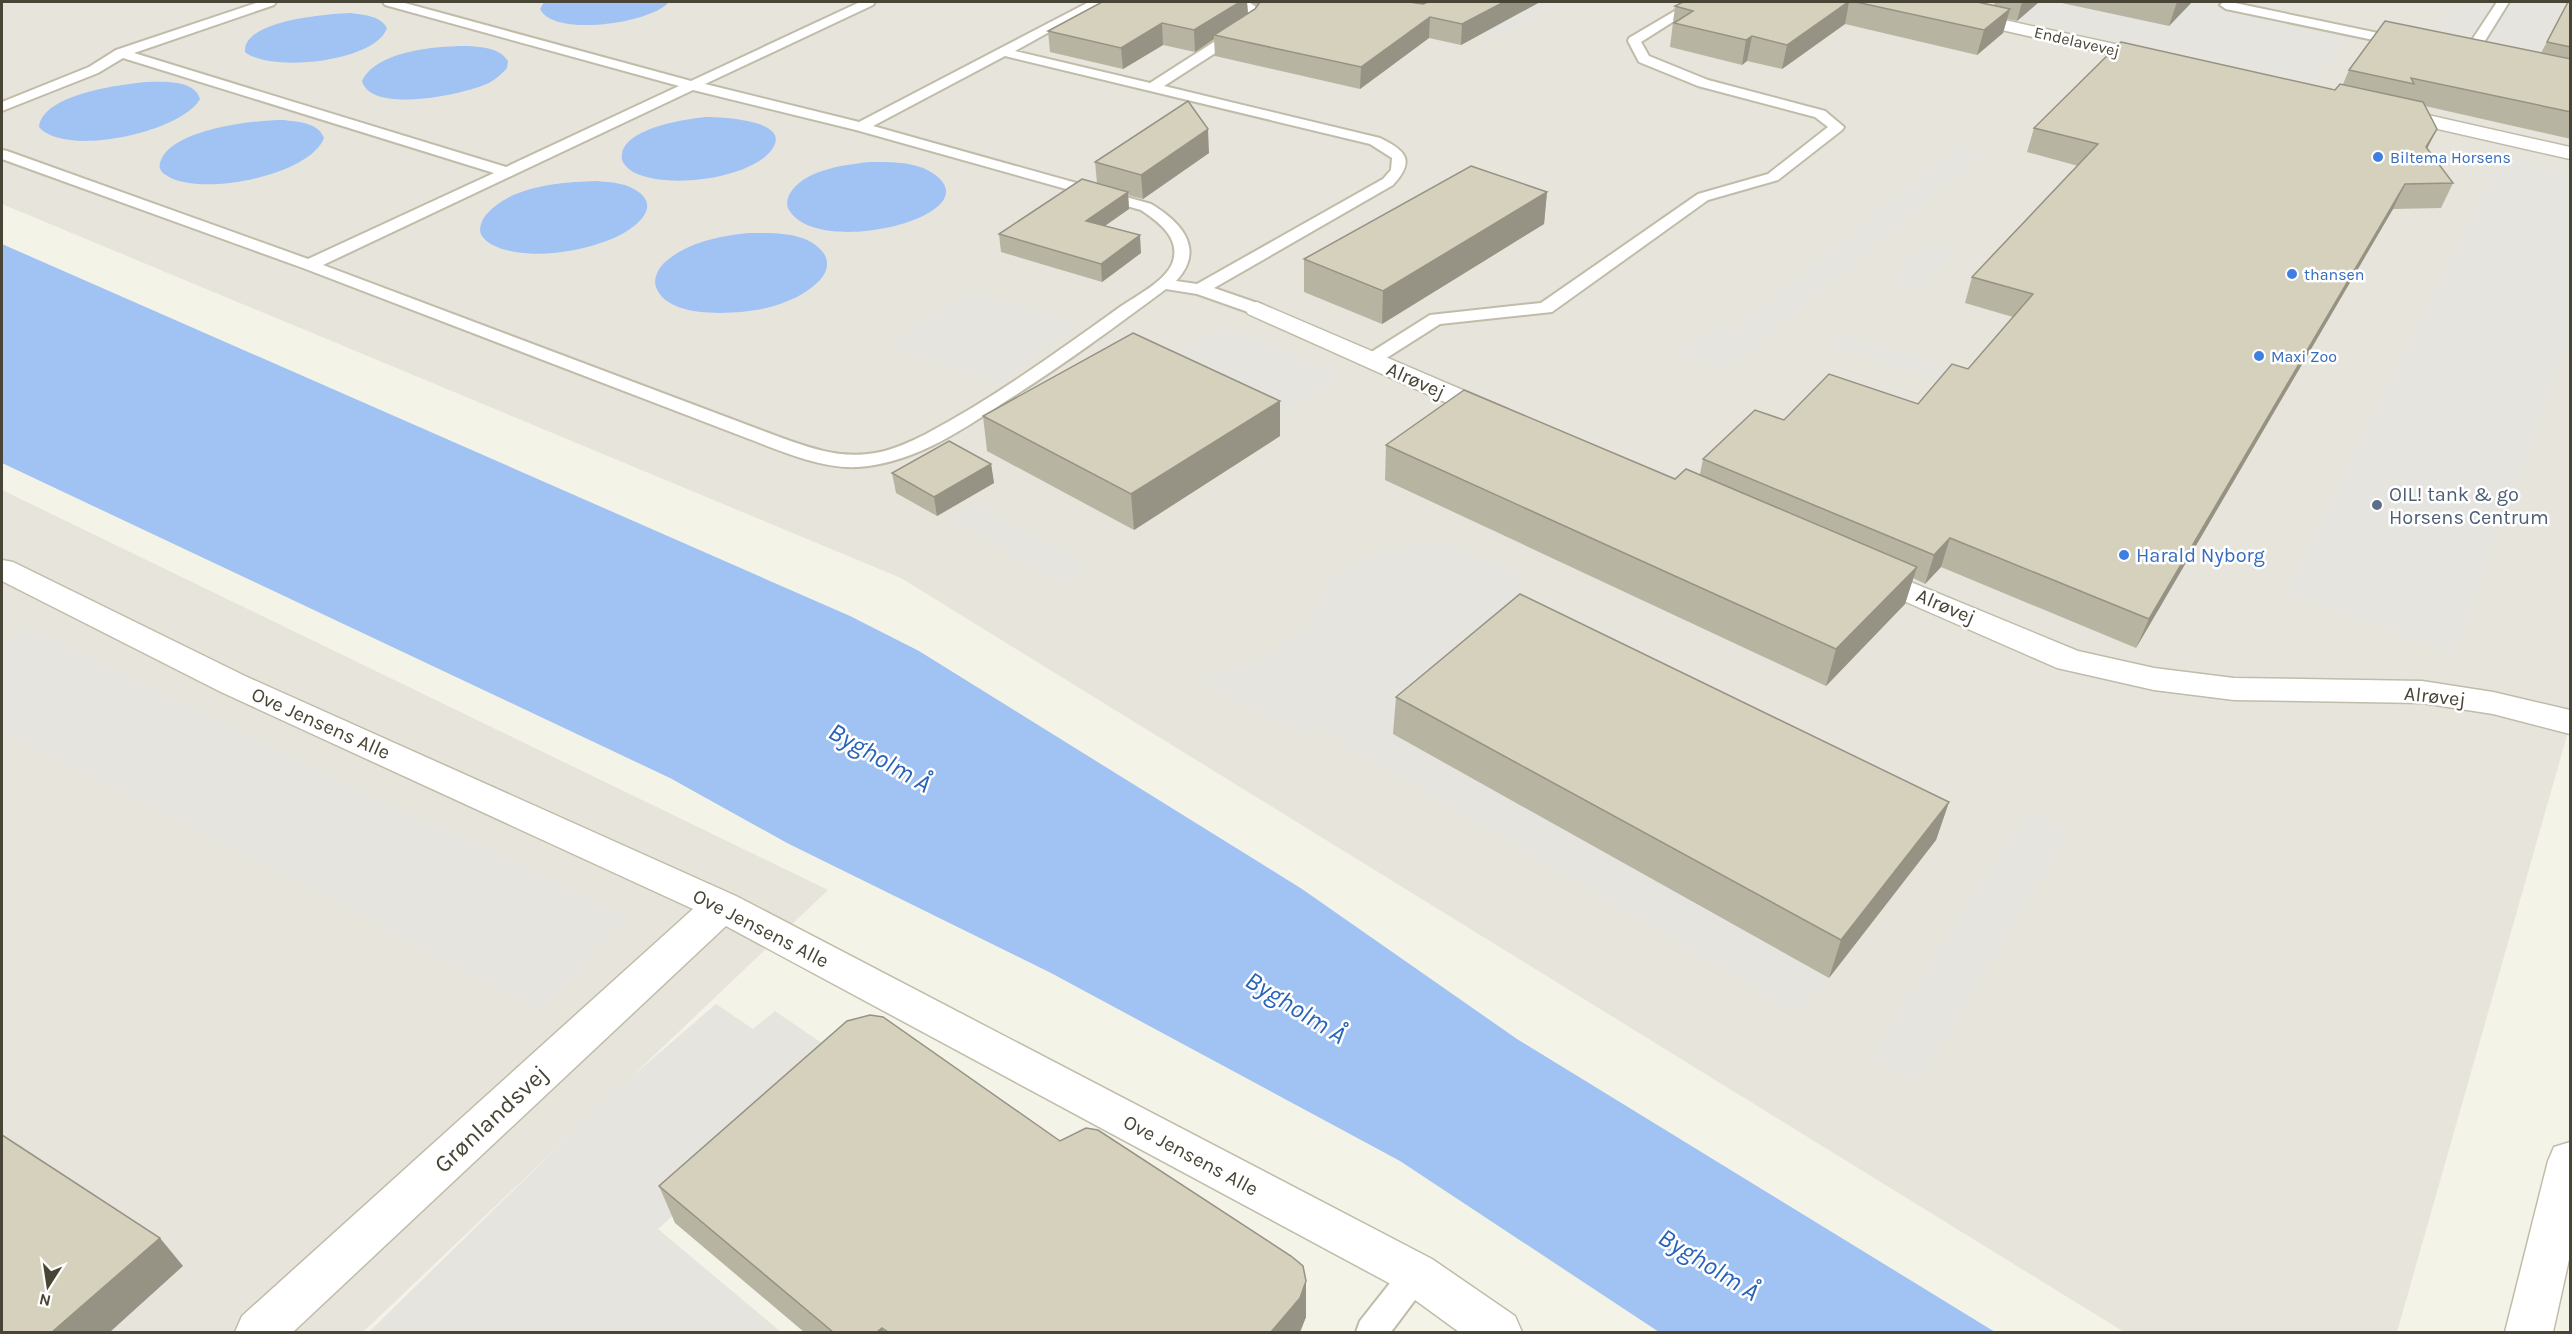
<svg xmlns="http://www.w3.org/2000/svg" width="2572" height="1334" viewBox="0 0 2572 1334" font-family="Karla,sans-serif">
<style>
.industrial{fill:#e7e4dc}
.parking{fill:#e5e4df}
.water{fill:#a1c3f4}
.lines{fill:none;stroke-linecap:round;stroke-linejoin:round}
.service-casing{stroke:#c0bca9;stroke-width:4}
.minor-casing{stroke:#c0bca9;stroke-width:3}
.tertiary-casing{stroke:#c0bca9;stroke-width:3}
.service{fill:#fff;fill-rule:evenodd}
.minor{fill:#fff;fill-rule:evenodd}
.tertiary{fill:#fff;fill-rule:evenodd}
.wall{fill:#b8b4a2}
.shaded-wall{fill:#969284}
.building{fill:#d6d1bc;stroke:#969284;stroke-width:1.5}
.shop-dot{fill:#3f7fe0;stroke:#fff;stroke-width:2}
.service-dot{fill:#5c6f8a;stroke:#fff;stroke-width:2}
.labels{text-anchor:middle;stroke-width:5;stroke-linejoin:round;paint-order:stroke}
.far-street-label{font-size:16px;fill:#484436;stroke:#fff}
.far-shop-label{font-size:16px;fill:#366cbe;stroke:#fff;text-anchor:start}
.street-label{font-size:20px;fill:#484436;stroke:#fff}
.service-label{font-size:20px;fill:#4e5e75;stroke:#fff;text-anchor:start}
.shop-label{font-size:20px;fill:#366cbe;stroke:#fff;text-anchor:start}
.near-street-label{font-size:24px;fill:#484436;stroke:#fff}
.near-water-label{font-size:26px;font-style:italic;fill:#2963b9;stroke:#fff}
</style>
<rect width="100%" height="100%" fill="#f4f3e7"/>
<!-- industrial -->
<path class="industrial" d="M 2,2 L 2570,2 L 2570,725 L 2397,1332 L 2124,1332 L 901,578 L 2,204 Z
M 2,490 L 828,890 L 363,1332 L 2,1332 Z"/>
<!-- parking -->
<path class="parking" d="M 1413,2 L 1534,2 L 1550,5 L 1502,36 L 1481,31 Z
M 1948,2 L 2136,2 L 2183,11 L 2192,2 L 2351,35 L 2312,83 Z
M 2456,2 L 2564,2 L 2531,63 L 2429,42 Z
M 1957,146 L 1983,153 L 1726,371 L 1679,354 L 1715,325 L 1733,331 Z
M 2504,156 L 2570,172 L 2570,335 L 2454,654 L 2286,594 Z
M 1930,241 L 1960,249 L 1922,289 L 1891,279 Z
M 968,290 L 1077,324 L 999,383 L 886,346 Z
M 1228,327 L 1340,376 L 1274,418 L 1160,365 Z
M 1840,332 L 1954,369 L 1943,381 L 1828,343 Z
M 975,502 L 1090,566 L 1063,583 L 948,518 Z
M 1446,544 L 1520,573 L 1516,630 L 1829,978 L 1797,1013 L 1313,725 L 1303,735 L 1195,679 L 1254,663 L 1307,629 L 1332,577 L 1378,550 Z
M 27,627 L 626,918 L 541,1009 L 2,729 L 2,642 Z
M 2028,811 L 2070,830 L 1917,1083 L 1870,1057 Z
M 716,1004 L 753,1029 L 775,1011 L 845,1059 L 658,1229 L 781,1332 L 369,1332 L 615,1091 Z"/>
<!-- water -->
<path class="water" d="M 544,2 L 669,2 C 652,23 554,38 540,9 Z
M 350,13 C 363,15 380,15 387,28 C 376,62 270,73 245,52 C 242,20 328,14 350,13 Z
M 468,46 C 482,47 500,48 508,61 L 507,68 C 502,74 496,79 489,83 C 466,94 371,115 362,81 C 377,50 438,46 468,46 Z
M 145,82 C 162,82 194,79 200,99 C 182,132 65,158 39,127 C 43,94 119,85 145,82 Z
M 706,117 C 721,117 799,120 769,153 C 744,180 665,189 633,172 C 627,168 620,162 622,154 C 626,128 685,119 706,117 Z
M 283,120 C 298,122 318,122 324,138 C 310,176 197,198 166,175 C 160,172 158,166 161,160 C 174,129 254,120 283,120 Z
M 869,162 C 892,162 921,161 939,178 C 982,218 817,258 789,210 C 785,203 788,195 793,189 C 810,169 844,165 869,162 Z
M 596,181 C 611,182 628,183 640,193 C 663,212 625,234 609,240 C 580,251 546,257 515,252 C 504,250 489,246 482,236 C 478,230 481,221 486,215 C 510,186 561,182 596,181 Z
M 749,233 C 772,233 805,231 822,251 C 831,262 827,273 818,282 C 806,294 790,301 774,306 C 747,314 668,322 656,287 C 653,279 658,269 664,263 C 687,242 720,236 749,233 Z
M 2,244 L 850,616 L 919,651 L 1302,889 L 1517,1039 L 1995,1332 L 1659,1332 L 1400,1161 L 1051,973 L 787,843 L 670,778 L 2,463 Z"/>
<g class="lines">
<defs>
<path id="service" d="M 259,2 L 276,2 L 274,5 L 134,53 L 506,167 L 679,86 L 385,5 L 383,2 L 401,2 L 691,81 L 860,2 L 875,2 L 873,5 L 705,84 L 859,122 L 1089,2 L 1103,2 L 1015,51 L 1150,83 L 1245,22 L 1251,14 L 1230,2 L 1249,2 L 1264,13 L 1254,28 L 1164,86 L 1380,138 C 1407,151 1415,161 1393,185 L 1214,288 L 1263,305 L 1266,309 L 1263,313 L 1251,313 L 1197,294 L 1166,289 C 1116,326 1066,363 1014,396 C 966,427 917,463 858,467 C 820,469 779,450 744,437 L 303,268 L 2,159 L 2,150 L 7,151 L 308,259 L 494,173 L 123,58 L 98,73 L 2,111 L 2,102 L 89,67 L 116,50 ZM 1005,56 L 1370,144 L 1392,158 L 1391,170 L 1383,179 L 1197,284 L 1176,281 C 1206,249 1181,222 1151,204 L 873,126 ZM 693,90 L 856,130 L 1141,210 C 1159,222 1182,239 1172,264 C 1164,282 1136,296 1120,307 C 1057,352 994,398 926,434 C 910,442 893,450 875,453 C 842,459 813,449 782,438 L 323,265 Z
M 1690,2 L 1704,2 L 1641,42 L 1649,56 L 1708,80 L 1825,111 L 1844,127 L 1842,130 L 1778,180 L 1708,200 L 1552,312 L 1440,324 L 1377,364 L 1365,364 L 1362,360 L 1365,356 L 1430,315 L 1541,303 L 1698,194 L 1768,174 L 1828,127 L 1815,117 L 1698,86 L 1639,62 L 1628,41 L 1629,38 Z
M 2223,2 L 2236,2 L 2235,3 L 2402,38 L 2408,42 L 2402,46 L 2226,9 L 2220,5 Z
M 2497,2 L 2509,2 L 2478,52 L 2468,52 L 2466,49 Z
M 1416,1259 L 1427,1264 L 1432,1274 L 1427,1284 L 1391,1332 L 1356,1332 L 1360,1321 L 1405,1264 Z"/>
<path id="minor" d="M 1891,2 L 1922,2 L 2156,53 L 2163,55 L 2166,59 L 2163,63 L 2156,65 L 1900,7 L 1894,6 Z
M 2388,106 L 2570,147 L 2570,159 L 2381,116 L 2378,112 L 2381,108 Z
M 1257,302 L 1507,409 L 1511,415 L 1507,421 L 1497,423 L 1487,421 L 1248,314 L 1245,309 L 1248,304 Z
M 2,560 L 13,562 L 245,676 L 736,896 L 1432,1259 L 1515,1316 L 1522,1332 L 1459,1332 L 1400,1289 L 726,926 L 293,1332 L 235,1332 L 242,1316 L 693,909 L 221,692 L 2,581 Z
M 1867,564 L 2078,651 L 2154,668 L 2234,678 L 2422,681 L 2493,692 L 2570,710 L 2570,734 L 2493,714 L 2422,703 L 2234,700 L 2154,690 L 2057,668 L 1856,580 L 1852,573 L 1856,566 Z"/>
<path id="tertiary" d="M 2570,1142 L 2570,1255 L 2553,1332 L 2505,1332 L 2548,1161 L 2554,1147 Z"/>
</defs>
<!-- service casing -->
<use href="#service" class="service-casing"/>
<!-- minor casing -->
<use href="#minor" class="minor-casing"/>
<!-- tertiary casing -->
<use href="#tertiary" class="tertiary-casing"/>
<!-- service -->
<use href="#service" class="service"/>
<!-- minor -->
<use href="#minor" class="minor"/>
<!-- tertiary -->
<use href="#tertiary" class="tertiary"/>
</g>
<!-- wall -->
<path class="wall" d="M 1247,2 L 1248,14 L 1255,9 L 1257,5 L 1252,2 L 1540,2 L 1461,45 L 1429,38 L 1360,89 L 1215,56 L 1214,39 L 1195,52 L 1163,45 L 1123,69 L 1050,52 L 1048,31 Z
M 1683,2 L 1986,2 L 1984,3 L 1994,5 L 1995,2 L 2039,2 L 2017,21 L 2007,19 L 2003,33 L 1977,55 L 1845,24 L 1782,69 L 1747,61 L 1742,65 L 1670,47 L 1675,6 Z
M 2057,2 L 2192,2 L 2169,26 Z
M 2568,2 L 2571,2 L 2571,139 L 2425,106 L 2427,149 L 2453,183 L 2441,208 L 2393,209 L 2136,648 L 1941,567 L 1925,584 L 1913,578 L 1905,604 L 1826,686 L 1385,480 L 1386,445 L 1675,479 L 1700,474 L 1703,459 L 1784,420 L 1918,404 L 1968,369 L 2013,317 L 1965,303 L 1972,277 L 2078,166 L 2027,152 L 2034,128 L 2335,90 L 2343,84 L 2349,70 L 2541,53 Z
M 1209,153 L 1143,199 L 1128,195 L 1129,209 L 1105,226 L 1141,253 L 1102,282 L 1001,252 L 999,234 L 1097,183 L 1095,162 Z
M 1547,192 L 1544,224 L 1382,324 L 1304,292 L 1304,259 Z
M 1280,401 L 1280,436 L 1134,530 L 987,451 L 983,416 Z
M 991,464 L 994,483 L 937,516 L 896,493 L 892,473 Z
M 1396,697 L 1949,802 L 1936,840 L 1829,978 L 1393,734 Z
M 659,1186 L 1306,1317 L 1300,1332 L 804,1332 L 675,1223 Z"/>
<!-- shaded-wall -->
<path class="shaded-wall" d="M 1240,2 L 1247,2 L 1248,15 L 1214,35 L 1214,39 L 1195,52 L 1194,30 Z
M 1504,2 L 1540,2 L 1461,45 L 1462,24 Z
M 1848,2 L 1849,2 L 1845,24 L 1782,69 L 1787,45 Z
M 2022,2 L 2039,2 L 2017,21 Z
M 2177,2 L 2192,2 L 2169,26 Z
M 2010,9 L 2003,33 L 1977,55 L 1984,30 Z
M 1430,17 L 1429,38 L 1360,89 L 1361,67 Z
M 1162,23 L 1163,45 L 1123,69 L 1121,48 Z
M 1752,36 L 1747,61 L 1742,65 L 1746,40 Z
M 1208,129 L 1209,153 L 1143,199 L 1141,175 Z
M 2437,129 L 2425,153 L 2426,147 Z
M 2405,184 L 2393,209 L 2136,648 L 2149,619 Z
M 1128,192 L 1129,209 L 1087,238 L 1086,221 Z
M 1547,192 L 1544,224 L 1382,324 L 1383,291 Z
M 1140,235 L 1141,253 L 1102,282 L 1101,264 Z
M 1280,401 L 1280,436 L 1134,530 L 1131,494 Z
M 991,464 L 994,483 L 937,516 L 934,497 Z
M 1950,538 L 1941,567 L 1925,584 L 1934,555 Z
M 1917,567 L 1905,604 L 1826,686 L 1836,649 Z
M 1949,802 L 1936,840 L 1829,978 L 1841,940 Z
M 160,1238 L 183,1266 L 110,1332 L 52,1332 Z
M 1306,1281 L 1306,1317 L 1300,1332 L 1271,1332 Z
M 882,1328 L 884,1332 L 877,1332 Z"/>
<!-- building -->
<path class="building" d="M 1102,2 L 1240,2 L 1194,30 L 1162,23 L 1121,48 L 1048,31 Z
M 1260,2 L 1409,2 L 1423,4 L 1428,2 L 1504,2 L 1462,24 L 1430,17 L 1361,67 L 1214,35 L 1255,9 Z
M 1683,2 L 1848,2 L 1787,45 L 1752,36 L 1746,40 L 1674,23 L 1693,11 L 1675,6 Z
M 1856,2 L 1977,2 L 2010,9 L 1984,30 Z
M 2568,2 L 2571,2 L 2571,47 L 2547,42 Z
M 2385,21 L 2571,59 L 2571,112 L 2411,78 L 2414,84 L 2349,70 Z
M 2121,42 L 2335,90 L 2340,84 L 2423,102 L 2437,129 L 2426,147 L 2453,183 L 2405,184 L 2149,619 L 1950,538 L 1934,555 L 1703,459 L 1755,410 L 1784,420 L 1829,374 L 1918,404 L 1952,364 L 1968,369 L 2033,294 L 1972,277 L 2098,144 L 2034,128 Z
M 1188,101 L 1208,129 L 1141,175 L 1095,162 Z
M 1471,166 L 1547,192 L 1383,291 L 1304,259 Z
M 1082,179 L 1128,192 L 1086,221 L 1140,235 L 1101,264 L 999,234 Z
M 1133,333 L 1280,401 L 1131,494 L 983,416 Z
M 1464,390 L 1675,479 L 1686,469 L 1917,567 L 1836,649 L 1386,445 Z
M 949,441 L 991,464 L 934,497 L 892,473 Z
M 1520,594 L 1949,802 L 1841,940 L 1396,697 Z
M 870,1015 L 883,1017 L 1060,1141 L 1086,1128 L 1098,1130 L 1291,1256 L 1303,1266 L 1306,1281 L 1300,1298 L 1271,1332 L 888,1332 L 882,1328 L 877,1332 L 833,1332 L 659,1186 L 847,1021 Z
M 2,1135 L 160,1238 L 52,1332 L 2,1332 Z"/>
<!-- markers -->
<g class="shop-dot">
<circle cx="2378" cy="157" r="6"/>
<circle cx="2292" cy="274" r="6"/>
<circle cx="2259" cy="356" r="6"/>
<circle cx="2124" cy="555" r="6"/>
</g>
<circle class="service-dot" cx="2377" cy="505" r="6"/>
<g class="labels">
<!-- far-street labels -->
<g class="far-street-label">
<text transform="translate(2077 41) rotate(13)" y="6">Endelavevej</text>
</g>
<!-- far-shop labels -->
<g class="far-shop-label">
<text x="2390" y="163">Biltema Horsens</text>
<text x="2304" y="280">thansen</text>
<text x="2271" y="362">Maxi Zoo</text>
</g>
<!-- street labels -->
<g class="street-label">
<text transform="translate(1416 380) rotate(24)" y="7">Alrøvej</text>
<text transform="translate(1946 606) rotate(23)" y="7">Alrøvej</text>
<text transform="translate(2435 696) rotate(6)" y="7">Alrøvej</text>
<text transform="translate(321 723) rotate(24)" y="7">Ove Jensens Alle</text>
<text transform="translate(761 928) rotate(27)" y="7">Ove Jensens Alle</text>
<text transform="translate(1191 1155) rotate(28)" y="7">Ove Jensens Alle</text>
</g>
<!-- service labels -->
<g class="service-label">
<text x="2389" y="501">OIL! tank &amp; go<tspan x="2389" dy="23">Horsens Centrum</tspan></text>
</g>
<!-- shop labels -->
<g class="shop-label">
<text x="2136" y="562">Harald Nyborg</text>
</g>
<!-- near-street labels -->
<g class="near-street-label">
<text transform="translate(491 1119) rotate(-43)" y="8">Grønlandsvej</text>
</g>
<!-- near-water labels -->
<g class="near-water-label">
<text transform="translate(880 757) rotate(30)" y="9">Bygholm Å</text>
<text transform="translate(1296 1007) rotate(32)" y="9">Bygholm Å</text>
<text transform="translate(1709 1264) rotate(32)" y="9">Bygholm Å</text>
</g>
</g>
<!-- border -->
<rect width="2572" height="1334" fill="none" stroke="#484436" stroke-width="6"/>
<!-- north arrow -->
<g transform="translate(48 1286) rotate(192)" stroke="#ffffff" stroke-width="4.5" paint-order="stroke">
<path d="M0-4.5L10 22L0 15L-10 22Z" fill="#484436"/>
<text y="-9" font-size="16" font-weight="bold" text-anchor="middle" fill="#484436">N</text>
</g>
</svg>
